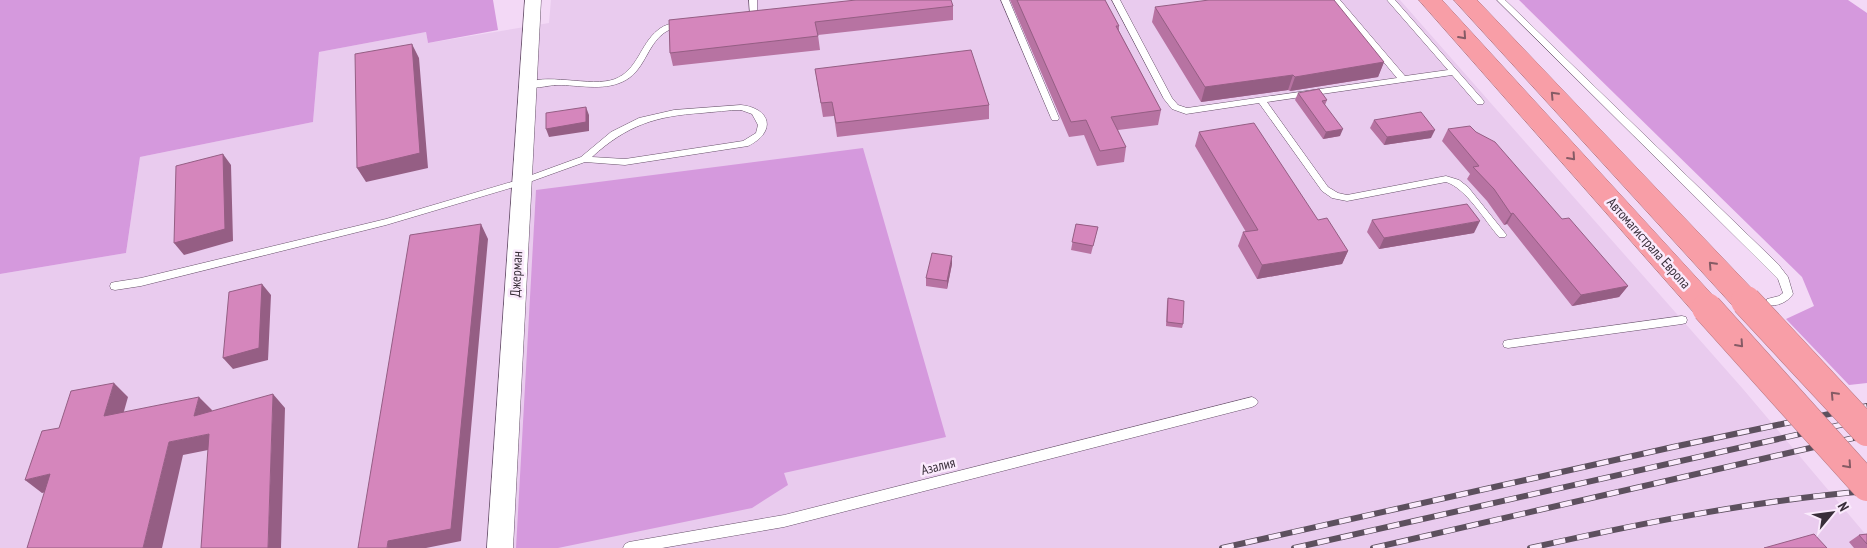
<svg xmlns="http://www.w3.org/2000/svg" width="1867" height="548" viewBox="0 0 1867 548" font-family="'PT Sans Narrow',sans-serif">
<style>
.built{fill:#e9cbee}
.green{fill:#d599dd}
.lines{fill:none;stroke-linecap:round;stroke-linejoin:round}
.service-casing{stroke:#68526b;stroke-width:1}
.minor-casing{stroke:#68526b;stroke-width:1}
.motorway-casing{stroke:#b57780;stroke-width:1}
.service{fill:#fff;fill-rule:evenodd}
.minor{fill:#fff;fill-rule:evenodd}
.motorway{fill:#f89ea7;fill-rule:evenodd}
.rail-casing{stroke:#5d505e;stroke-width:6}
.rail{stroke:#faeafc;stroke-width:4.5;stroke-dasharray:12;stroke-linecap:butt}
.motorway-bridge-casing{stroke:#b57780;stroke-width:31;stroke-linecap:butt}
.motorway-bridge{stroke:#f89ea7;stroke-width:30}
.wall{fill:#b773a2}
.shaded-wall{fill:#955e84}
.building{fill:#d586bc;stroke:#955e84}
.oneway{stroke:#855b65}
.labels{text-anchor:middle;stroke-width:5;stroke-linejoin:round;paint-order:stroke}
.street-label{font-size:14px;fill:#382e39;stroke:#faeafc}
</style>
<rect width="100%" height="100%" fill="#f3d9f6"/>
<!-- built -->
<path class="built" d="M 551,0 L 1400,0 L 1743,389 L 1867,536 L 1867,548 L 0,548 L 0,274 L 126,253 L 140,157 L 313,122 L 319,52 L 426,32 L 428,43 L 549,23 Z"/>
<!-- green -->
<path class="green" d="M 0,0 L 493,0 L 498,30 L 428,43 L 426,32 L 319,52 L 313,122 L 140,157 L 126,253 L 0,274 Z
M 1519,0 L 1848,0 L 1867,13 L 1867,383 L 1849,385 L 1786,319 L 1814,306 L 1802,277 Z
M 863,148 L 946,437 L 784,473 L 788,485 L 752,508 L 558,548 L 516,548 L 536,190 Z"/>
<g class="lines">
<defs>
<path id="service" d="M 749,0 L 757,0 L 757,16 L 754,16 L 750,14 Z
M 1001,0 L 1009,0 L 1059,118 L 1058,120 L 1052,120 L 1051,118 Z
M 1112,0 L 1120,0 L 1172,98 L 1178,105 L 1187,108 L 1397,78 L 1332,0 L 1340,0 L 1405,76 L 1448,70 L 1387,0 L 1395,0 L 1483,100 L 1484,102 L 1483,104 L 1477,104 L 1452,75 L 1267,102 L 1328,187 L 1338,193 L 1347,195 L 1446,176 L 1459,180 L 1468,187 L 1505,233 L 1507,235 L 1505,237 L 1499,237 C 1485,221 1466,188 1446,182 L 1347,201 L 1332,198 L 1322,191 L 1259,103 L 1186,114 L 1172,109 L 1164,99 Z
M 1497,0 L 1505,0 L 1778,264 L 1788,277 L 1793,294 C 1788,302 1777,307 1767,305 L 1766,302 L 1767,299 L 1779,296 L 1783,293 L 1778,279 Z
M 683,21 L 686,21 L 686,25 C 678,27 671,28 664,33 C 646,46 645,72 622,82 C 602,91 579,85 557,85 C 548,85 531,91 524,85 C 541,71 592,88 615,79 C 638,70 640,44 658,30 C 665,24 674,23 683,21 Z
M 741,105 C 771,108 777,132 748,146 L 625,165 L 585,162 L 524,184 L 386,225 L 141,286 L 115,290 L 111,289 L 110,286 L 111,283 L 115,282 L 141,278 L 386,219 L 518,180 L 581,157 L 611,132 L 639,118 L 674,110 ZM 741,110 L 752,114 L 758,125 L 756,133 L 743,141 L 625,159 L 592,157 C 627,125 656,116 702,113 C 715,112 728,110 741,110 Z
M 1682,316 L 1686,317 L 1687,320 L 1686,323 L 1682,324 L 1508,348 L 1504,347 L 1503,344 L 1504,341 L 1508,340 Z
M 1252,397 L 1256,399 L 1258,402 L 1256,405 L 1252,407 L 784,527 L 662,548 L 623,548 L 625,544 L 629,542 L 784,515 Z"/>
<path id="minor" d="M 525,0 L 541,0 L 513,548 L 487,548 Z"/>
<path id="motorway" d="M 1419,0 L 1442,0 L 1717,300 L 1721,308 L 1717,316 L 1707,319 L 1697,316 Z
M 1454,0 L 1477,0 L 1756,293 L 1760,301 L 1756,309 L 1746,312 L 1736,309 Z"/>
</defs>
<!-- service casing -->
<use href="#service" class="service-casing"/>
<!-- minor casing -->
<use href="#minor" class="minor-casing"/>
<!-- motorway casing -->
<use href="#motorway" class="motorway-casing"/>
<!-- service -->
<use href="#service" class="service"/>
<!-- minor -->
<use href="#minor" class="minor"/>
<!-- motorway -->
<use href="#motorway" class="motorway"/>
<defs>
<path id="rail" d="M 1222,548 L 1673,447 L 1867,406
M 1294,548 L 1867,419
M 1373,548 L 1867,435
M 1530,548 C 1642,523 1753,501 1867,491"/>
</defs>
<!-- rail casing -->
<use href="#rail" class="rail-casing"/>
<!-- rail -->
<use href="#rail" class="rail"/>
<defs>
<path id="motorway-bridge" d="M 1746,301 L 1867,431
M 1707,308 L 1867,486"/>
</defs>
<!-- motorway-bridge casing -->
<use href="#motorway-bridge" class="motorway-bridge-casing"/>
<!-- motorway-bridge -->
<use href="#motorway-bridge" class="motorway-bridge"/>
</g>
<!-- wall -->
<path class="wall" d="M 1010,0 L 1105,0 L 1119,26 L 1119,31 L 1161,110 L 1158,125 L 1118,130 L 1126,147 L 1124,162 L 1097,166 L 1084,135 L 1069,137 Z
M 953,6 L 953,20 L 818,35 L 820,50 L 673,66 L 670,53 L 669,20 Z
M 1155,7 L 1384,62 L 1378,77 L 1290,91 L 1288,90 L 1201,102 L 1152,22 Z
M 815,69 L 989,105 L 989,119 L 837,137 L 834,116 L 823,117 Z
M 1298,93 L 1327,100 L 1325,105 L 1340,136 L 1323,139 L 1295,100 Z
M 1374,120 L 1431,138 L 1384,145 L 1370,128 Z
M 1448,129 L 1476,132 L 1628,286 L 1619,297 L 1572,306 L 1507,224 L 1504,225 L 1487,201 L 1467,179 L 1470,174 L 1442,141 Z
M 1199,132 L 1318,220 L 1348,251 L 1342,264 L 1257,279 L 1238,246 L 1243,232 L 1246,232 L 1195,146 Z
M 1372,220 L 1474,233 L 1379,249 L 1367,232 Z
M 1076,224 L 1098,227 L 1091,254 L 1071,250 Z
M 952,264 L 947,289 L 926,286 L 926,278 Z
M 1168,298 L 1183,324 L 1182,328 L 1166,326 L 1167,302 Z
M 1867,534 L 1867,548 L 1854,548 L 1849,542 L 1859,535 Z"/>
<!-- shaded-wall -->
<path class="shaded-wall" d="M 412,44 L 419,58 L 428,168 L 366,182 L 357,168 Z
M 1384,62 L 1378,77 L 1290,91 L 1295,77 Z
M 1293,75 L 1288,90 L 1201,102 L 1205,87 Z
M 586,107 L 589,115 L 589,131 L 549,137 L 546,129 Z
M 1343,129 L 1340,136 L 1323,139 L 1326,132 Z
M 1435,130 L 1431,138 L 1384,145 L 1387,137 Z
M 223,154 L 231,165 L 233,241 L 184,255 L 174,243 Z
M 1513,213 L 1507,224 L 1504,225 L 1511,214 Z
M 1480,221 L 1474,233 L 1379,249 L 1384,238 Z
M 481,224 L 488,239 L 461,541 L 426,548 L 387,548 L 388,541 Z
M 1348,251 L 1342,264 L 1257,279 L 1262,265 Z
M 952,256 L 952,264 L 947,289 L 947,281 Z
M 262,284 L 271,295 L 268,360 L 233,369 L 223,358 Z
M 1628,286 L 1619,297 L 1572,306 L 1581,295 Z
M 114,383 L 128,397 L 119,429 L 104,416 Z
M 273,394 L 285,408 L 281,548 L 268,548 Z
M 199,397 L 212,410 L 208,430 L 194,416 Z
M 209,434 L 223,447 L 183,455 L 162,548 L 143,548 L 169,442 Z
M 50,474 L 67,487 L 42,493 L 25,480 Z"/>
<!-- building -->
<path class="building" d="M 856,0 L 951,0 L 953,6 L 815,22 L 818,36 L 670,53 L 669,20 Z
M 1017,0 L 1105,0 L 1119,26 L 1116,26 L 1161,110 L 1111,117 L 1126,147 L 1100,151 L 1086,120 L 1071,122 Z
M 1209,0 L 1334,0 L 1384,62 L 1295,77 L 1293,75 L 1205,87 L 1155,7 Z
M 412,44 L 420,153 L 357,168 L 355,54 Z
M 971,50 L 989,105 L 836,123 L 832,102 L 821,103 L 815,69 Z
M 1319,89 L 1327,100 L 1322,101 L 1343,129 L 1326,132 L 1298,93 Z
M 586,107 L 586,122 L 546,129 L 546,113 Z
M 1421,112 L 1435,130 L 1387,137 L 1374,120 Z
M 1254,123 L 1318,220 L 1327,218 L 1348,251 L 1262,265 L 1243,232 L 1258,230 L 1199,132 Z
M 1470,126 L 1476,132 L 1495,142 L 1562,219 L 1569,218 L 1628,286 L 1581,295 L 1513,213 L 1511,214 L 1494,189 L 1473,167 L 1479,166 L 1448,129 Z
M 223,154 L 225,229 L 174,243 L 176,166 Z
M 1467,204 L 1480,221 L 1384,238 L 1372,220 Z
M 481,224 L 451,529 L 388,541 L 387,548 L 358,548 L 410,235 Z
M 1076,224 L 1098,227 L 1093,246 L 1072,242 Z
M 932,253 L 952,256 L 947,281 L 926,278 Z
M 262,284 L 259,348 L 223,358 L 229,292 Z
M 1168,298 L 1184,301 L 1183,324 L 1167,322 Z
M 114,383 L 104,416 L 199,397 L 194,416 L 273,394 L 268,548 L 201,548 L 209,434 L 169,442 L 143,548 L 27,548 L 50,474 L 25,480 L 42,431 L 59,428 L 71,391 Z
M 1814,534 L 1827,548 L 1764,548 Z
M 1867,534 L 1867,544 L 1859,535 Z"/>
<!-- one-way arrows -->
<defs><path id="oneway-chevron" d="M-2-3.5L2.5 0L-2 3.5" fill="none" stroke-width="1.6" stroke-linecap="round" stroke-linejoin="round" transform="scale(1.25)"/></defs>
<g class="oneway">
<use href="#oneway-chevron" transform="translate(1463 36) rotate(48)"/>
<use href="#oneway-chevron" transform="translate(1554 95) rotate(-133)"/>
<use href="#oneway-chevron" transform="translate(1572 157) rotate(48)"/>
<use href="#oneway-chevron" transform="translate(1712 265) rotate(-133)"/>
<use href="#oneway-chevron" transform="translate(1740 344) rotate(48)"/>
<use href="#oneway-chevron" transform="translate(1834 395) rotate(-133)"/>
<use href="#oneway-chevron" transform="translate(1848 465) rotate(48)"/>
</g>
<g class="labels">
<!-- street labels -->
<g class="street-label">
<text transform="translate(1649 243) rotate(48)" y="5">Автомагистрала Европа</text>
<text transform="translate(516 274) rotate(-87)" y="5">Джерман</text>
<text transform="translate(938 466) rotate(-14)" y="5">Азалия</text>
</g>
</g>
<!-- north arrow -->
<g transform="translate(1832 513) rotate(61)" stroke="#faeafc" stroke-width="4" paint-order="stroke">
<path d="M0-4L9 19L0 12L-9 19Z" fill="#382e39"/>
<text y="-8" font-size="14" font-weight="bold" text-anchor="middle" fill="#382e39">N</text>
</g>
</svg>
